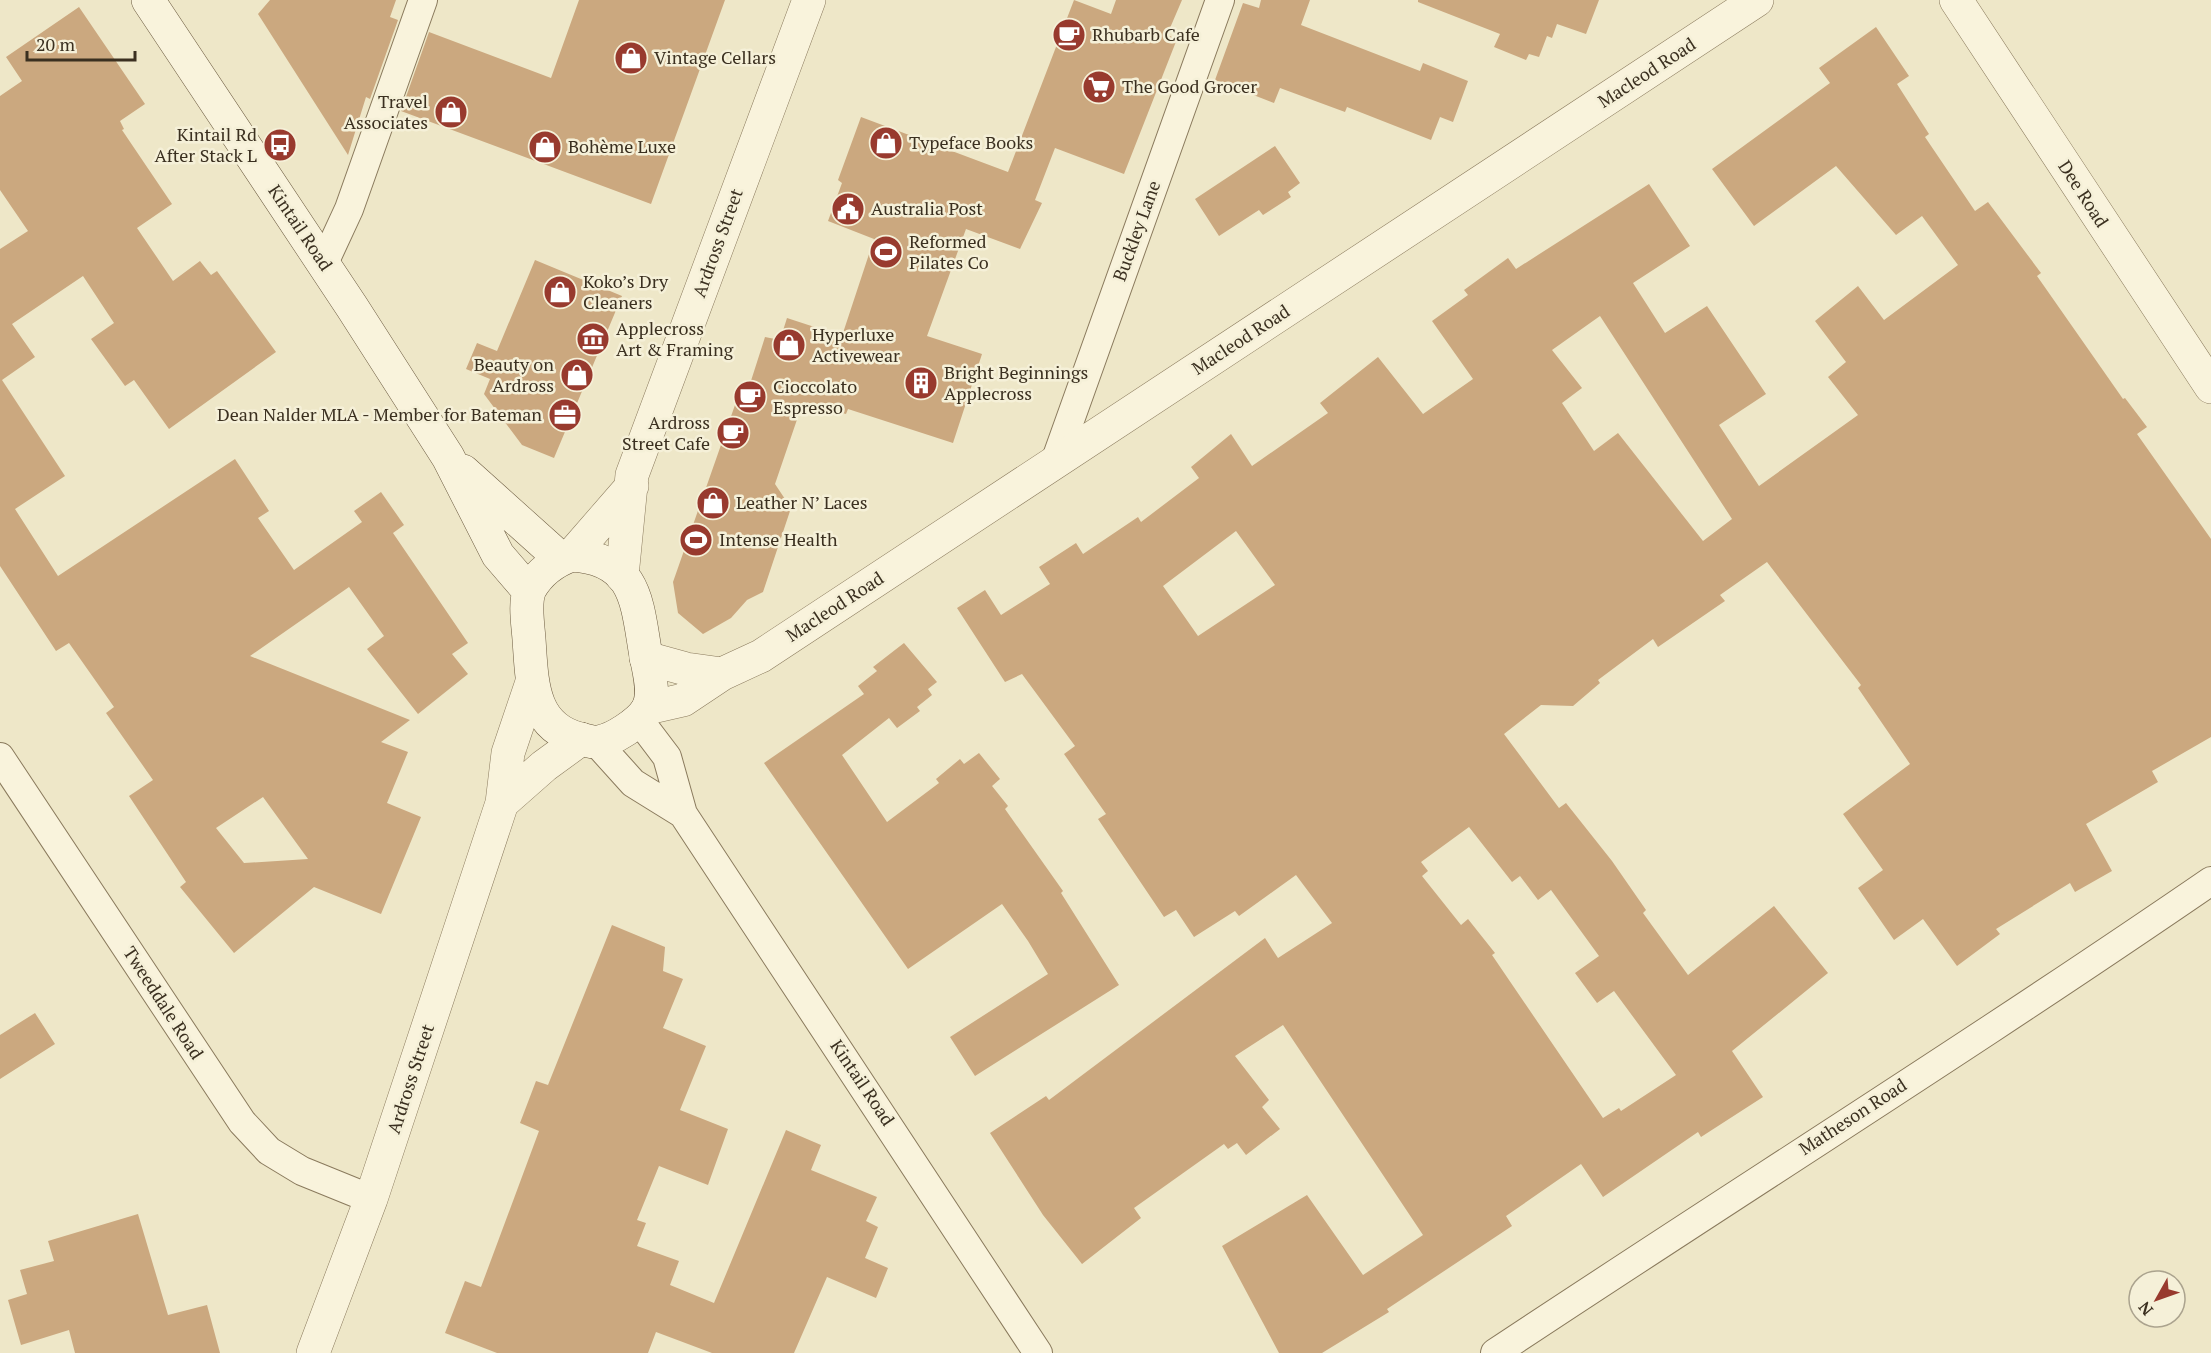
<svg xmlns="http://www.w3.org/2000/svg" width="2211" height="1353" viewBox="0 0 2211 1353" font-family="'PT Serif',serif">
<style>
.building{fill:#cba87f;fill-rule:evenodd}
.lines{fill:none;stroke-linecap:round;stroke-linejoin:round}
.minor-casing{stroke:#8a7a5d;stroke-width:30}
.tertiary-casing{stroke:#8a7a5d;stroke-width:34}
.secondary-casing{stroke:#6c5b40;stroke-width:34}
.minor{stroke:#f9f3dc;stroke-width:28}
.tertiary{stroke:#f9f3dc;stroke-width:33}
.secondary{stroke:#f9f3dc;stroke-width:33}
.labels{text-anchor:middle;stroke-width:5;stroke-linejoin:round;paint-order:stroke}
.poi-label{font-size:18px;fill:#3b3020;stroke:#f5f0d8;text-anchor:start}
.street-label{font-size:18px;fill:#3b3020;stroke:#f5f0d8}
</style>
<rect width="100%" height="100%" fill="#eee7c8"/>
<!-- building -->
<path class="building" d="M 270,0 L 396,0 L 390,17 L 398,20 L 370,99 L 366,97 L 348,155 L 258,14 Z
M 579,0 L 725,0 L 651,204 L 401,111 L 429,32 L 551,78 Z
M 1074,0 L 1111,14 L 1116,0 L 1182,0 L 1167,35 L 1177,39 L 1124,174 L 1055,148 L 1035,200 L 1042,203 L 1020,249 L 966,229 L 927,336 L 982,354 L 953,443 L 848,409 L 846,414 L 803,402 L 775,484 L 791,508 L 763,592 L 747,600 L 731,618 L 703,634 L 678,613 L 673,582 L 742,385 L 749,387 L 765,337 L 780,340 L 787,318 L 842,336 L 874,239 L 828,221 L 842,183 L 838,180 L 861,117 L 1008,172 Z
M 1261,0 L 1310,0 L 1301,25 L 1420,71 L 1423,63 L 1468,81 L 1453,122 L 1440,117 L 1431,140 L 1347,107 L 1345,112 L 1280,88 L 1274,103 L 1215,80 L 1243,3 L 1259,8 Z
M 1418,0 L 1599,0 L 1586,34 L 1557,24 L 1552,38 L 1547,36 L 1539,57 L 1529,54 L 1526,60 L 1494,47 L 1500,34 L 1418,2 Z
M 79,7 L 145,104 L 120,121 L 124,129 L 122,130 L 172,204 L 137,228 L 173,281 L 200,261 L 211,275 L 217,271 L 276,352 L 169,429 L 134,380 L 125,386 L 91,339 L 114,323 L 83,276 L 12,324 L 35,357 L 2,380 L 65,476 L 15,509 L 58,576 L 235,459 L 269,511 L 258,518 L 294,570 L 362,522 L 354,511 L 381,492 L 404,525 L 393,533 L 468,643 L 452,654 L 468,674 L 418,714 L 367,649 L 384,636 L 349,587 L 250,656 L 410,720 L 381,742 L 408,752 L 387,803 L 421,817 L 381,914 L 314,887 L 234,953 L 180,887 L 186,882 L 129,796 L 153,780 L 106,713 L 114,707 L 69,643 L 56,651 L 0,566 L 0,249 L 28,231 L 0,190 L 0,96 L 22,81 L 6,57 ZM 263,797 L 308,859 L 244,863 L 216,828 Z
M 1876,27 L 1909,76 L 1897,84 L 1929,134 L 1925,137 L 1975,211 L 1988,202 L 2041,273 L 2037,276 L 2123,399 L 2125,398 L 2147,427 L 2137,434 L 2211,539 L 2211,737 L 2152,771 L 2158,782 L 2086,824 L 2112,871 L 2075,892 L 2070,883 L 1996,929 L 2000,934 L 1957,966 L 1923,919 L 1894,940 L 1858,888 L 1883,870 L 1843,814 L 1910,764 L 1858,688 L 1861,685 L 1767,562 L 1720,595 L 1725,601 L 1658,647 L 1653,639 L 1598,680 L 1600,683 L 1573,706 L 1541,705 L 1504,734 L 1559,808 L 1566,803 L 1612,861 L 1646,910 L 1643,913 L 1688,975 L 1774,906 L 1828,973 L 1732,1051 L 1763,1097 L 1701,1137 L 1698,1132 L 1603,1197 L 1581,1164 L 1506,1216 L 1512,1226 L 1387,1309 L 1389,1312 L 1322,1353 L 1279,1353 L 1222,1246 L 1307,1195 L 1363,1275 L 1423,1235 L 1283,1025 L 1235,1056 L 1269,1100 L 1262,1107 L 1280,1129 L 1246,1155 L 1237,1143 L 1228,1149 L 1224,1144 L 1134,1208 L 1141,1218 L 1082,1264 L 1043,1215 L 990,1133 L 1046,1096 L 1049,1100 L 1265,938 L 1278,958 L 1332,923 L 1296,875 L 1239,916 L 1235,911 L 1194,937 L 1176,910 L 1164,917 L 1098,819 L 1106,814 L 1064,754 L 1075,746 L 1022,674 L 1005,682 L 957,608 L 985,590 L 1001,615 L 1050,584 L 1039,567 L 1076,543 L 1083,554 L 1138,517 L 1141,522 L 1199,478 L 1191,467 L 1231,434 L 1252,466 L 1328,413 L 1320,403 L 1378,357 L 1423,414 L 1473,379 L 1432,321 L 1468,295 L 1464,290 L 1508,258 L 1516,269 L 1649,184 L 1690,246 L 1633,283 L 1665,333 L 1707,306 L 1766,394 L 1719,425 L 1759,486 L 1858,415 L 1828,377 L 1846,362 L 1815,321 L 1858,286 L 1884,320 L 1958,265 L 1922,216 L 1896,235 L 1836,166 L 1754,226 L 1712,169 L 1830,83 L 1819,68 ZM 1600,316 L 1732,519 L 1703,541 L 1618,433 L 1594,451 L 1562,403 L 1582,388 L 1552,350 ZM 1236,531 L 1275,585 L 1198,636 L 1163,586 ZM 1469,827 L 1512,882 L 1520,876 L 1538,900 L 1551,890 L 1599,956 L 1575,973 L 1597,1003 L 1614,991 L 1676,1075 L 1621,1111 L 1619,1108 L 1603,1118 L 1492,955 L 1495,953 L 1468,919 L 1461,925 L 1422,876 L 1428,871 L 1421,862 Z
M 1275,146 L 1300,183 L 1288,192 L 1291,197 L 1263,215 L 1259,210 L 1219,236 L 1195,199 Z
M 535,260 L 622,296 L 554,458 L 522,445 L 484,394 L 490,379 L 466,369 L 477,343 L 497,351 Z
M 904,643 L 937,682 L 928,689 L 932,695 L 917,707 L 920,711 L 897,728 L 889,718 L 842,755 L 887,822 L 939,783 L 936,779 L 960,759 L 964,764 L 979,753 L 1000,779 L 992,786 L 1008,806 L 1005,809 L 1063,891 L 1061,893 L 1119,985 L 975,1076 L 950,1037 L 1048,974 L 1028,941 L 1002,904 L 908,969 L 764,763 L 864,694 L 858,686 L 877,671 L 873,667 Z
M 612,925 L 665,947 L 663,971 L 683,979 L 663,1028 L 706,1046 L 680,1110 L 728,1129 L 708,1185 L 659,1166 L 637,1220 L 646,1223 L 637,1246 L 679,1261 L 670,1285 L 714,1303 L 786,1130 L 821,1145 L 811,1170 L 877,1197 L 866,1221 L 878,1227 L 865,1258 L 888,1268 L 876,1298 L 827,1277 L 794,1353 L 712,1353 L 656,1332 L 648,1353 L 497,1353 L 445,1333 L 465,1281 L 481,1287 L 539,1131 L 520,1123 L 536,1081 L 548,1085 Z
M 35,1013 L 55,1044 L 0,1079 L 0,1035 Z
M 138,1214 L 168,1315 L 207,1305 L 220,1353 L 75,1353 L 69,1330 L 21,1345 L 8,1300 L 27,1294 L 20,1270 L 54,1261 L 48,1241 Z"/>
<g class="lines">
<defs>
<path id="minor" d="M 324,263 L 349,209 L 423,0
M 1055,462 L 1220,0
M 639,720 L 667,757 L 683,814 L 1038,1353
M 597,743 L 633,783 L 683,814
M 0,757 L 242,1122 L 269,1151 L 302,1171 L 371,1199
M 1495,1353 C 1733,1195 1975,1043 2211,881"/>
<path id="tertiary" d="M 1956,0 L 2211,387
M 572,555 L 632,486
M 622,576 L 632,475 L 809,0
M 646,658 L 686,669 L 722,674
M 648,708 L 683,700 L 722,674 L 761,656 L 1757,0
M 502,803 L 544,766 L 581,739
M 313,1353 L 371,1199 L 502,803 L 508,753 L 532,682"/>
<path id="secondary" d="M 148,0 L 352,307 L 448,457 L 498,555 L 529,591
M 463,471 L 561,559
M 572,555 C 638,559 637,605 646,656 C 649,672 656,695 647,710 C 639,723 613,740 598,742 C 593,743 585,740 580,739 C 531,727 532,681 529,639 C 528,625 524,602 530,589 C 539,573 555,561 572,555 Z"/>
</defs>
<!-- minor casing -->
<use href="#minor" class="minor-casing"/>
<!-- tertiary casing -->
<use href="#tertiary" class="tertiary-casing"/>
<!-- secondary casing -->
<use href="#secondary" class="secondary-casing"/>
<!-- minor -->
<use href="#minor" class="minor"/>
<!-- tertiary -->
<use href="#tertiary" class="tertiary"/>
<!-- secondary -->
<use href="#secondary" class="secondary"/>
</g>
<!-- icons -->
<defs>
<symbol id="cafe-disc" viewBox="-11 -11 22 22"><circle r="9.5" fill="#983a2e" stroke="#f5f0d8"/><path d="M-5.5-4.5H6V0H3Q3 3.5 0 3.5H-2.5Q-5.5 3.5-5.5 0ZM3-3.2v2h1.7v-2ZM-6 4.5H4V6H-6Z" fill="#fff"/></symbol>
<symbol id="shop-disc" viewBox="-11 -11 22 22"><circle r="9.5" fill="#983a2e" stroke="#f5f0d8"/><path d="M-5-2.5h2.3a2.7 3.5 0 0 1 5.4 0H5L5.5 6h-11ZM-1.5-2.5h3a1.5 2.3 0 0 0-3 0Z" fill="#fff"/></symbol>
<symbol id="supermarket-disc" viewBox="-11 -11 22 22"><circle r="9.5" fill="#983a2e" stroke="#f5f0d8"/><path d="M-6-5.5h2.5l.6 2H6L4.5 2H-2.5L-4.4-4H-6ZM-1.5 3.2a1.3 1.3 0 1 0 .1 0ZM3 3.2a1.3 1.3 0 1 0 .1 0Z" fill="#fff"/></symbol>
<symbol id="bus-disc" viewBox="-11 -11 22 22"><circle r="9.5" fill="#983a2e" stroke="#f5f0d8"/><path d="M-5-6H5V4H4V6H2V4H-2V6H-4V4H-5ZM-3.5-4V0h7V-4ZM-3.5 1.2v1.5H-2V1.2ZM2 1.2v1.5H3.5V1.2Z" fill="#fff"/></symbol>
<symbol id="civic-disc" viewBox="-11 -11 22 22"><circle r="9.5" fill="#983a2e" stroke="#f5f0d8"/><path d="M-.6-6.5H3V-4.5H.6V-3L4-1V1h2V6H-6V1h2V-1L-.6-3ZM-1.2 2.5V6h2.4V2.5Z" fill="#fff"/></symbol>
<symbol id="stadium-disc" viewBox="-11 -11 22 22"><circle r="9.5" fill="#983a2e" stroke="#f5f0d8"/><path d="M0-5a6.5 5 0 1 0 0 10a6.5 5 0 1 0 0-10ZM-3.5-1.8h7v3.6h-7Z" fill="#fff"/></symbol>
<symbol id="museum-disc" viewBox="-11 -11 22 22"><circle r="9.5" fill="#983a2e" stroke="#f5f0d8"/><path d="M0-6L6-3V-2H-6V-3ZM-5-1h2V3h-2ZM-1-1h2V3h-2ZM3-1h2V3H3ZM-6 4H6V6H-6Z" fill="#fff"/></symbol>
<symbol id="building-disc" viewBox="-11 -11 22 22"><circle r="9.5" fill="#983a2e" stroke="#f5f0d8"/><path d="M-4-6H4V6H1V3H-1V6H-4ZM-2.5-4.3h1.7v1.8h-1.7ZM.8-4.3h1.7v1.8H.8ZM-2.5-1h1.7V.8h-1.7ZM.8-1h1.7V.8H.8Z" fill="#fff"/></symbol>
<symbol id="office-disc" viewBox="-11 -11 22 22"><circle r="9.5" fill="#983a2e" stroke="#f5f0d8"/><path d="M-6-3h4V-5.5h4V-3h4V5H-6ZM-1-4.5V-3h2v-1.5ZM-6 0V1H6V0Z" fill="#fff"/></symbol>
</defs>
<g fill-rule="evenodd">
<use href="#cafe-disc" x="1050" y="16" width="38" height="38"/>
<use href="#shop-disc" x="612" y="39" width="38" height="38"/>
<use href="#supermarket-disc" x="1080" y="68" width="38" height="38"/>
<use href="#shop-disc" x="432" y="93" width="38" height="38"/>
<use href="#shop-disc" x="867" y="124" width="38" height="38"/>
<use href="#bus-disc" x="261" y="126" width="38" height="38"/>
<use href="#shop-disc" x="526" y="128" width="38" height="38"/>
<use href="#civic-disc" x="829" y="190" width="38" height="38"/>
<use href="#stadium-disc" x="867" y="233" width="38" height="38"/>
<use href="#shop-disc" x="541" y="273" width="38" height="38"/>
<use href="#museum-disc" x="574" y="320" width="38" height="38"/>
<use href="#shop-disc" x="770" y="326" width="38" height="38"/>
<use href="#shop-disc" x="558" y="356" width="38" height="38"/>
<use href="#building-disc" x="902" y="364" width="38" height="38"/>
<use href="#cafe-disc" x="731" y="378" width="38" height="38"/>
<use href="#office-disc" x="546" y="396" width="38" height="38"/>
<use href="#cafe-disc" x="714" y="414" width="38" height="38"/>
<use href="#shop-disc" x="694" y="484" width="38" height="38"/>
<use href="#stadium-disc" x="677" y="521" width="38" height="38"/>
</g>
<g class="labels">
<!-- poi labels -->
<g class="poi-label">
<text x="1092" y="41">Rhubarb Cafe</text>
<text x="654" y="64">Vintage Cellars</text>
<text x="1122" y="93">The Good Grocer</text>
<text x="428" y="108" text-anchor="end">Travel<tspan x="428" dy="21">Associates</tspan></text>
<text x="257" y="141" text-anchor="end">Kintail Rd<tspan x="257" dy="21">After Stack L</tspan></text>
<text x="909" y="149">Typeface Books</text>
<text x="568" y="153">Bohème Luxe</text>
<text x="871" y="215">Australia Post</text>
<text x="909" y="248">Reformed<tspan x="909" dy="21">Pilates Co</tspan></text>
<text x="583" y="288">Koko’s Dry<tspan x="583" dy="21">Cleaners</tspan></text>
<text x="616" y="335">Applecross<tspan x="616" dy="21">Art &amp; Framing</tspan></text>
<text x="812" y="341">Hyperluxe<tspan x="812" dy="21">Activewear</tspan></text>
<text x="554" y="371" text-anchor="end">Beauty on<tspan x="554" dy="21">Ardross</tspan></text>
<text x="944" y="379">Bright Beginnings<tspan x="944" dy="21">Applecross</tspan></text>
<text x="773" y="393">Cioccolato<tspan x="773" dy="21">Espresso</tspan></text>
<text x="542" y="421" text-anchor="end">Dean Nalder MLA - Member for Bateman</text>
<text x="710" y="429" text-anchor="end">Ardross<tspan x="710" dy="21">Street Cafe</tspan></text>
<text x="736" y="509">Leather N’ Laces</text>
<text x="719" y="546">Intense Health</text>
</g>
<!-- street labels -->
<g class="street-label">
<text transform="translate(1647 73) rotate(-33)" y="6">Macleod Road</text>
<text transform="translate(2083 194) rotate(57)" y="6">Dee Road</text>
<text transform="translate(300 228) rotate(56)" y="6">Kintail Road</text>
<text transform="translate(1137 231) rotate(-70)" y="6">Buckley Lane</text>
<text transform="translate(718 243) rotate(-70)" y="6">Ardross Street</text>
<text transform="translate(1241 340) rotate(-33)" y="6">Macleod Road</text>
<text transform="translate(835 607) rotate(-33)" y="6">Macleod Road</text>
<text transform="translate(163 1003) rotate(57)" y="6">Tweeddale Road</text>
<text transform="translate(411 1079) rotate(-72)" y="6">Ardross Street</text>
<text transform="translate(862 1083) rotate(56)" y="6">Kintail Road</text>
<text transform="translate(1853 1117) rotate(-33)" y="6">Matheson Road</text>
</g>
</g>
<!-- north arrow -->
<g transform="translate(2157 1299) rotate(230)"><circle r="28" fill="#f5f0d8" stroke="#aba38e" stroke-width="1.5"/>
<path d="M0-4.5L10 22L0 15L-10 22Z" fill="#983a2e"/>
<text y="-9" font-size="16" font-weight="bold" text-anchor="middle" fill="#3b3020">N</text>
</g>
<!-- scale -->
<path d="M27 51v9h108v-9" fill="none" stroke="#3b3020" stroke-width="3"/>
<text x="36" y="51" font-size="18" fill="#3b3020" stroke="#f5f0d8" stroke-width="4.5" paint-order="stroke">20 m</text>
</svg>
